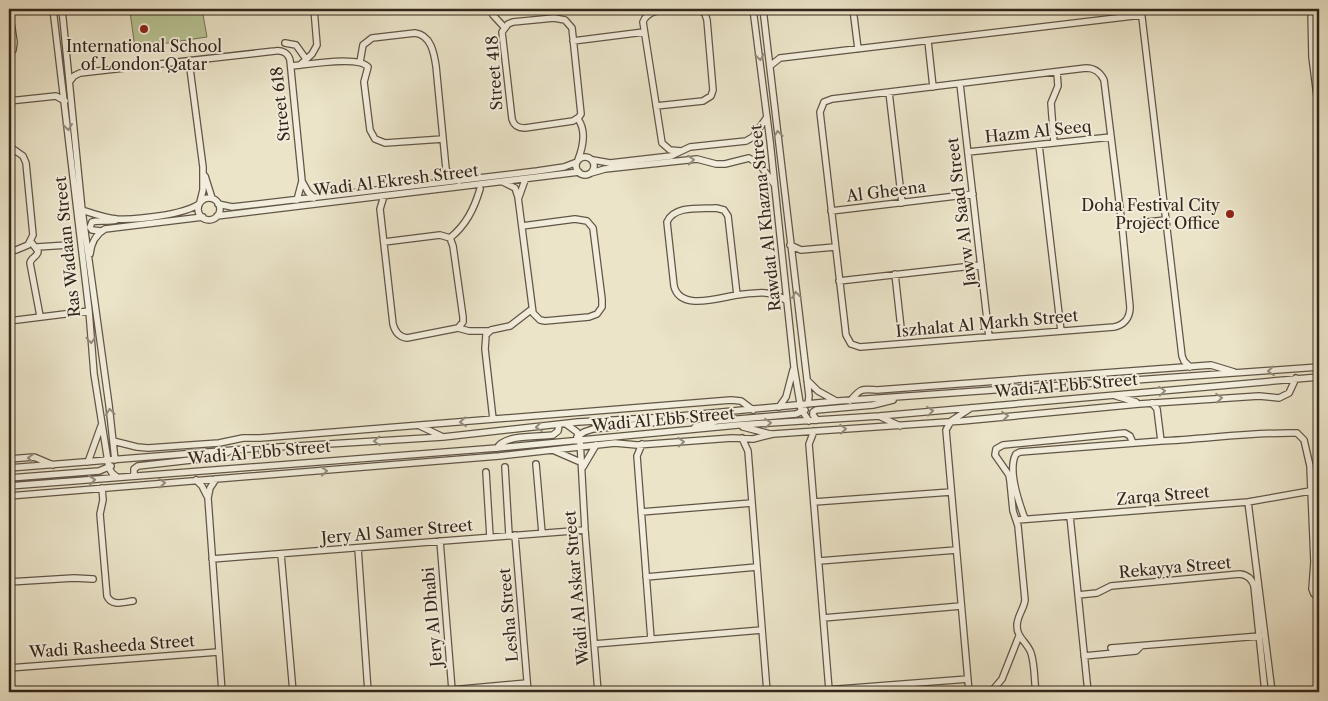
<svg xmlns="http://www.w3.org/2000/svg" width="1328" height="701" viewBox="0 0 1328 701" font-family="'Libre Caslon Text',serif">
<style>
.park{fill:#b8c495;stroke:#767558}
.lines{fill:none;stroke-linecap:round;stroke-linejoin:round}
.minor-casing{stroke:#615646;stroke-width:8}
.minor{stroke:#f2eddc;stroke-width:5.5}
.oneway{stroke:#928a7c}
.poi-dot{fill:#8f2418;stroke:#f2eddc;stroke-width:2}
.labels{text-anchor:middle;stroke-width:4;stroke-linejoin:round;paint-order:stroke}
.poi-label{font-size:16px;fill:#33261b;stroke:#f2eddc}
.street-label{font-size:16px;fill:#33261b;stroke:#f2eddc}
</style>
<rect width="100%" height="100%" fill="#ebe4c9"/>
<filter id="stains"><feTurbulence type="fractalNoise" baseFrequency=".004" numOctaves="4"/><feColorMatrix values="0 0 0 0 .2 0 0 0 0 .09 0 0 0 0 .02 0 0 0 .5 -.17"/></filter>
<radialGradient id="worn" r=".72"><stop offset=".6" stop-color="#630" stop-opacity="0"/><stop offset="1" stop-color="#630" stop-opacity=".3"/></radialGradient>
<!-- park -->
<path class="park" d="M 153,9 L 202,9 L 207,37 L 135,48 L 130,12 Z"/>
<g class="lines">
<defs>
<path id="minor" d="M 53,9 L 89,311 L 94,374 L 109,468 L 112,473 L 117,477
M 62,9 L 82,210 L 109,405 L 115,460
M 490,9 L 493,15 L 504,27
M 753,9 L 770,141 L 794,367 L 801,409 L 809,421
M 763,9 L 809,396 L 808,404
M 853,9 L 858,49
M 1141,9 L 1182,356 L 1184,361 L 1190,367
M 1311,9 L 1312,57 L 1319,112
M 554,18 L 565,20 L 572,28 L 581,114 L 579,117 L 573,121 L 525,128 C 518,128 514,126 512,119 L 502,32 L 508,24 L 513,22 Z
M 573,41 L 644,32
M 928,41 L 933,87
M 285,43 L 296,45 L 306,59
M 9,53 L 13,50 L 14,42 L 9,9
M 189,61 L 203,167 L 203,190 L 200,202
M 360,62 L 363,45 L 372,38 L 415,33 C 431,35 434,53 436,66 L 446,169 L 452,178 L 459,181
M 300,65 L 312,54 L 317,45 L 314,9
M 291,66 C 306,65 359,55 368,67 L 364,82 L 370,130 L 375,139 L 385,143 L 443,139
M 770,66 L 780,58 L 1142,15
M 1086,68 C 1095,68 1100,72 1104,80 L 1122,225 L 1130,307 C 1130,318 1124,325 1114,327 L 860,347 L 851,344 L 846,335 L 820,112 L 824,102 L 832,99 Z
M 70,81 L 74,76 L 80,73 L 275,51 C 282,50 288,53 290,60 L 302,181 L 297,200
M 960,84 L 989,337
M 889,92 L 902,203
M 9,101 L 56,96 L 65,101
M 656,106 L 703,101 L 711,96 L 713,90 L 707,20 L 705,14 L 699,9
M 578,119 C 586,130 583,147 578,160
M 1054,143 L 1051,103 L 1058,86 L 1057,72
M 1039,145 L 1061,331
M 13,149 L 23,156 L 26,163 L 33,235 L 28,245 L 16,250
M 681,151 L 670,150 L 662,143 L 643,22 C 648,8 669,10 681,9
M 968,152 L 1111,137
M576 166a9 9 0 1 1 18 0a9 9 0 1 1-18 0Z
M 593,160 L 610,163 L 671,156 L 690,147 L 746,141 L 753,137 L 767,117
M 591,173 L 605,169 L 697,159 L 716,164 L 725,164 L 749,158 L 760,165 L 774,184
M 205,176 L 212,198
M 503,182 L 515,188 L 518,197 L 533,313 L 540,320 L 545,321 L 589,317 L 597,314 L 602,307 L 602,299 L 593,228 L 587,221 L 575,219 L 522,226
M 303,183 L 308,192 L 314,198
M 519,197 L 525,180
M198 209a11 11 0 1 1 22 0a11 11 0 1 1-22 0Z
M 218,204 L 232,207 L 537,171 L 564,167 L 577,162
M 716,208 L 724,210 L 728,216 L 737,295 C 718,298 680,311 674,286 L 667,222 C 674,205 701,209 716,208 Z
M 82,210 C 94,214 105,218 117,219 C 136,220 183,215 199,204
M 831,211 L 973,194
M 217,216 L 579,172
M 1122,225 L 1165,220
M 101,231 L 92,230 L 90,227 L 92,222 C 96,220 109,222 116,220
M 450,238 C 466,225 474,209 480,189
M 31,242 L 38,251 C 38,257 31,257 30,263 L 40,316
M 384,242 L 440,235 L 450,238 L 453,246 L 463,317 L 463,322 L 458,328 L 407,338 C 399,337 395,332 393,324 L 380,209 L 384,196
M 790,245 L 801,250 L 835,247
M 37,247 L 68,245
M 90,254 C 91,244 96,234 105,229 L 203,217
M 895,274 L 901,328
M 839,281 L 981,265
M 737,295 C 754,293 772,289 787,301
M 9,321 L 89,311
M 458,328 L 469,331 L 489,331
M 807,380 L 818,391 L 836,401
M 1116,396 L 1136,402
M 850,401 C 861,388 861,389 877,390 L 1211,365 L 1234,372
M 1152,403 L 1157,409 L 1161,441 C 1206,439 1252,432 1297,433 L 1304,440 L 1310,466 L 1314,562 L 1312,589 L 1314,594 L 1319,598
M 779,407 L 786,397 L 793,370
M 881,417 L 900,426
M 493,419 L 485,349 L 486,335 L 491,330 L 510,326 L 532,309
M 817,420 L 813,415 L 813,412 L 816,410 L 873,405 L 893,400
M 566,424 L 577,432 L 580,440 L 585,530 L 598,692
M 420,426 L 441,436
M 695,427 L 716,421 L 796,414 L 805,410
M 743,427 L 770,434
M 814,431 L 809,444 L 829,690
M 577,437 L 584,432 L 593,429 L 652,423 L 664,419
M 742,438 L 748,451 L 767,692
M 113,441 L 137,447 L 148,448 L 219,443 L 243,438 L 260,438 L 731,400 L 741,401 L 753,410
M 642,444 L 637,456 L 651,639
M 497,448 C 505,434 538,437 553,435 L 558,431 L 559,425
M 555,451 L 578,461
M 9,459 L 34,457 L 53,465
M 88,462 L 101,426
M 536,464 L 542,533
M 505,467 L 509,535
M 583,467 L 596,445
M 9,468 L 246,449 L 443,437 L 578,422 L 669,417 L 838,401 L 1319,367
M 486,472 L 490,537
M 134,476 L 134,469 L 138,466 L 218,457 L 230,451
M 9,478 L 99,471 L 111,466
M 216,479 L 210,488 L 208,498 L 222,692
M 196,480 L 202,486 L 207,496
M 9,486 L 497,448 L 738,425 L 879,416 L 1319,377
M 102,488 L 103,500 L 100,514 L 107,596 C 112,607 124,602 133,601
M 9,496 L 499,456 L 615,443 L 637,445 L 732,438 L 753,439 L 773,434 L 962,421 L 1139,404 L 1259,396 L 1279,398 L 1289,393 L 1296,378
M 814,502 L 951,492
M 1248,502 L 1272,692
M 641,512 L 752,503
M 1070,516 L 1088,692
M 1025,519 C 1019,503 1007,470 1016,454 L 1020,452 L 1161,441
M 1017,520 L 1248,502 L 1310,491
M 515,535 L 528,692
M 440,541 L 452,690
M 358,548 L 368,692
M 281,554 L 293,692
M 212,559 L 585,530
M 819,561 L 956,550
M 646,577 L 757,567
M 9,582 L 74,578 L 93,579
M 1078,595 L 1097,593 L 1111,586 L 1240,574 C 1248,575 1252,579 1254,586 L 1265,692
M 1318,597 L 1319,608
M 823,618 L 961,606
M 594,644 L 762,630
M 1111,648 L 1260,636
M 1084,656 L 1136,651 L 1141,646
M 9,668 L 218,652
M 908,684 L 908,692
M 429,692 L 527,683
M 800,692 L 968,679
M 969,692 L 946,430 L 951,421 L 971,408
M 991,692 L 1002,679 L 1019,636
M 1036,692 C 1034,680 1035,665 1031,653 C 1027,642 1017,638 1017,626 C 1017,616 1024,609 1025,600 L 1018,526 L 1013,511 L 1010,481 L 1009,475 L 995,455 L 996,449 L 1003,445 L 1125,433 L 1130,436 L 1133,443"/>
</defs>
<!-- minor casing -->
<use href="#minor" class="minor-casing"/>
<!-- minor -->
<use href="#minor" class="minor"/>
</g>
<!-- one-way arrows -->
<defs><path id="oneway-chevron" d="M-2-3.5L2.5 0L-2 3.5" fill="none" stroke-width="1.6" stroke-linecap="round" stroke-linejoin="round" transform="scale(1.25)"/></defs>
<g class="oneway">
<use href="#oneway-chevron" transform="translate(760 57) rotate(83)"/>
<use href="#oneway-chevron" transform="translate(68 127) rotate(83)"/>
<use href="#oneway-chevron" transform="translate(778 134) rotate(-96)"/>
<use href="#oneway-chevron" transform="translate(691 160) rotate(-4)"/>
<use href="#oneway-chevron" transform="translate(796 295) rotate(-97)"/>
<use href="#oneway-chevron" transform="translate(91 340) rotate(86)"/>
<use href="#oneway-chevron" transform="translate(1271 371) rotate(176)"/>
<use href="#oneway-chevron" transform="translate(1162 391) rotate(-5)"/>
<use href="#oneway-chevron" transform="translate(1219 398) rotate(-4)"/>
<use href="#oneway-chevron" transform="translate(930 411) rotate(-6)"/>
<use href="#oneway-chevron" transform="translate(110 412) rotate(-96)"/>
<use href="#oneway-chevron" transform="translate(1005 416) rotate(-5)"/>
<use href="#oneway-chevron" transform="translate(463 422) rotate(175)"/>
<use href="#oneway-chevron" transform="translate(768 423) rotate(-4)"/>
<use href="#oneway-chevron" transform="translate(539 427) rotate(174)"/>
<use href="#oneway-chevron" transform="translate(843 429) rotate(-4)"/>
<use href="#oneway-chevron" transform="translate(377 441) rotate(177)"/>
<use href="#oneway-chevron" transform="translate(681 442) rotate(-4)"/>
<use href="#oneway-chevron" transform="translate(31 458) rotate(-178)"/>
<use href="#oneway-chevron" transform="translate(324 471) rotate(-5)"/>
<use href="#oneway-chevron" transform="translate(92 480) rotate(-6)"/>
<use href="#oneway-chevron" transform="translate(162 483) rotate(-4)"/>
</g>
<!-- markers -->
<g class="poi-dot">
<circle cx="144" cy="29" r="5"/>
<circle cx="1230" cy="214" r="5"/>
</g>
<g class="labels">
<!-- poi labels -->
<g class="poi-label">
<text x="144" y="52">International School<tspan x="144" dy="18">of London Qatar</tspan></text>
<text x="1220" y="211" text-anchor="end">Doha Festival City<tspan x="1220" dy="18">Project Office</tspan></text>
</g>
<!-- street labels -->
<g class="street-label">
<text transform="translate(494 73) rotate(-94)" y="6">Street 418</text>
<text transform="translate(280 104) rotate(-96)" y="6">Street 618</text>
<text transform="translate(1038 131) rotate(-6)" y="6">Hazm Al Seeq</text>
<text transform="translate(396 180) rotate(-7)" y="6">Wadi Al Ekresh Street</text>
<text transform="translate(886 191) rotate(-7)" y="6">Al Gheena</text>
<text transform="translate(961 212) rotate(-97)" y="6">Jaww Al Saad Street</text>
<text transform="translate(765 218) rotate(-96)" y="6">Rawdat Al Khazna Street</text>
<text transform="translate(67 247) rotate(-96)" y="6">Ras Wadaan Street</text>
<text transform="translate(987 323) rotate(-5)" y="6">Iszhalat Al Markh Street</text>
<text transform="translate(1066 385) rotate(-5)" y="6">Wadi Al Ebb Street</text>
<text transform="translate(663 419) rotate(-5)" y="6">Wadi Al Ebb Street</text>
<text transform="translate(259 452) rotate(-5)" y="6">Wadi Al Ebb Street</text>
<text transform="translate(1163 495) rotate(-5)" y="6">Zarqa Street</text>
<text transform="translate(397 531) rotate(-5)" y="6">Jery Al Samer Street</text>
<text transform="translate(1175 567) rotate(-5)" y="6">Rekayya Street</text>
<text transform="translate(576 588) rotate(-95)" y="6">Wadi Al Askar Street</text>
<text transform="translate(508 615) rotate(-95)" y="6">Lesha Street</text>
<text transform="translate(432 617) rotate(-95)" y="6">Jery Al Dhabi</text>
<text transform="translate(112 646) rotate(-4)" y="6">Wadi Rasheeda Street</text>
</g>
</g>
<!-- margin -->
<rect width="1328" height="701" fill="none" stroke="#ebe4c9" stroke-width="30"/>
<rect x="10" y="10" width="1308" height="681" fill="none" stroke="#33261b" stroke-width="2.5"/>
<rect x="15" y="15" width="1298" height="671" fill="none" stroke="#33261b"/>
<rect width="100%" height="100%" filter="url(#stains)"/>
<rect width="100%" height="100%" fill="url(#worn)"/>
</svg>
